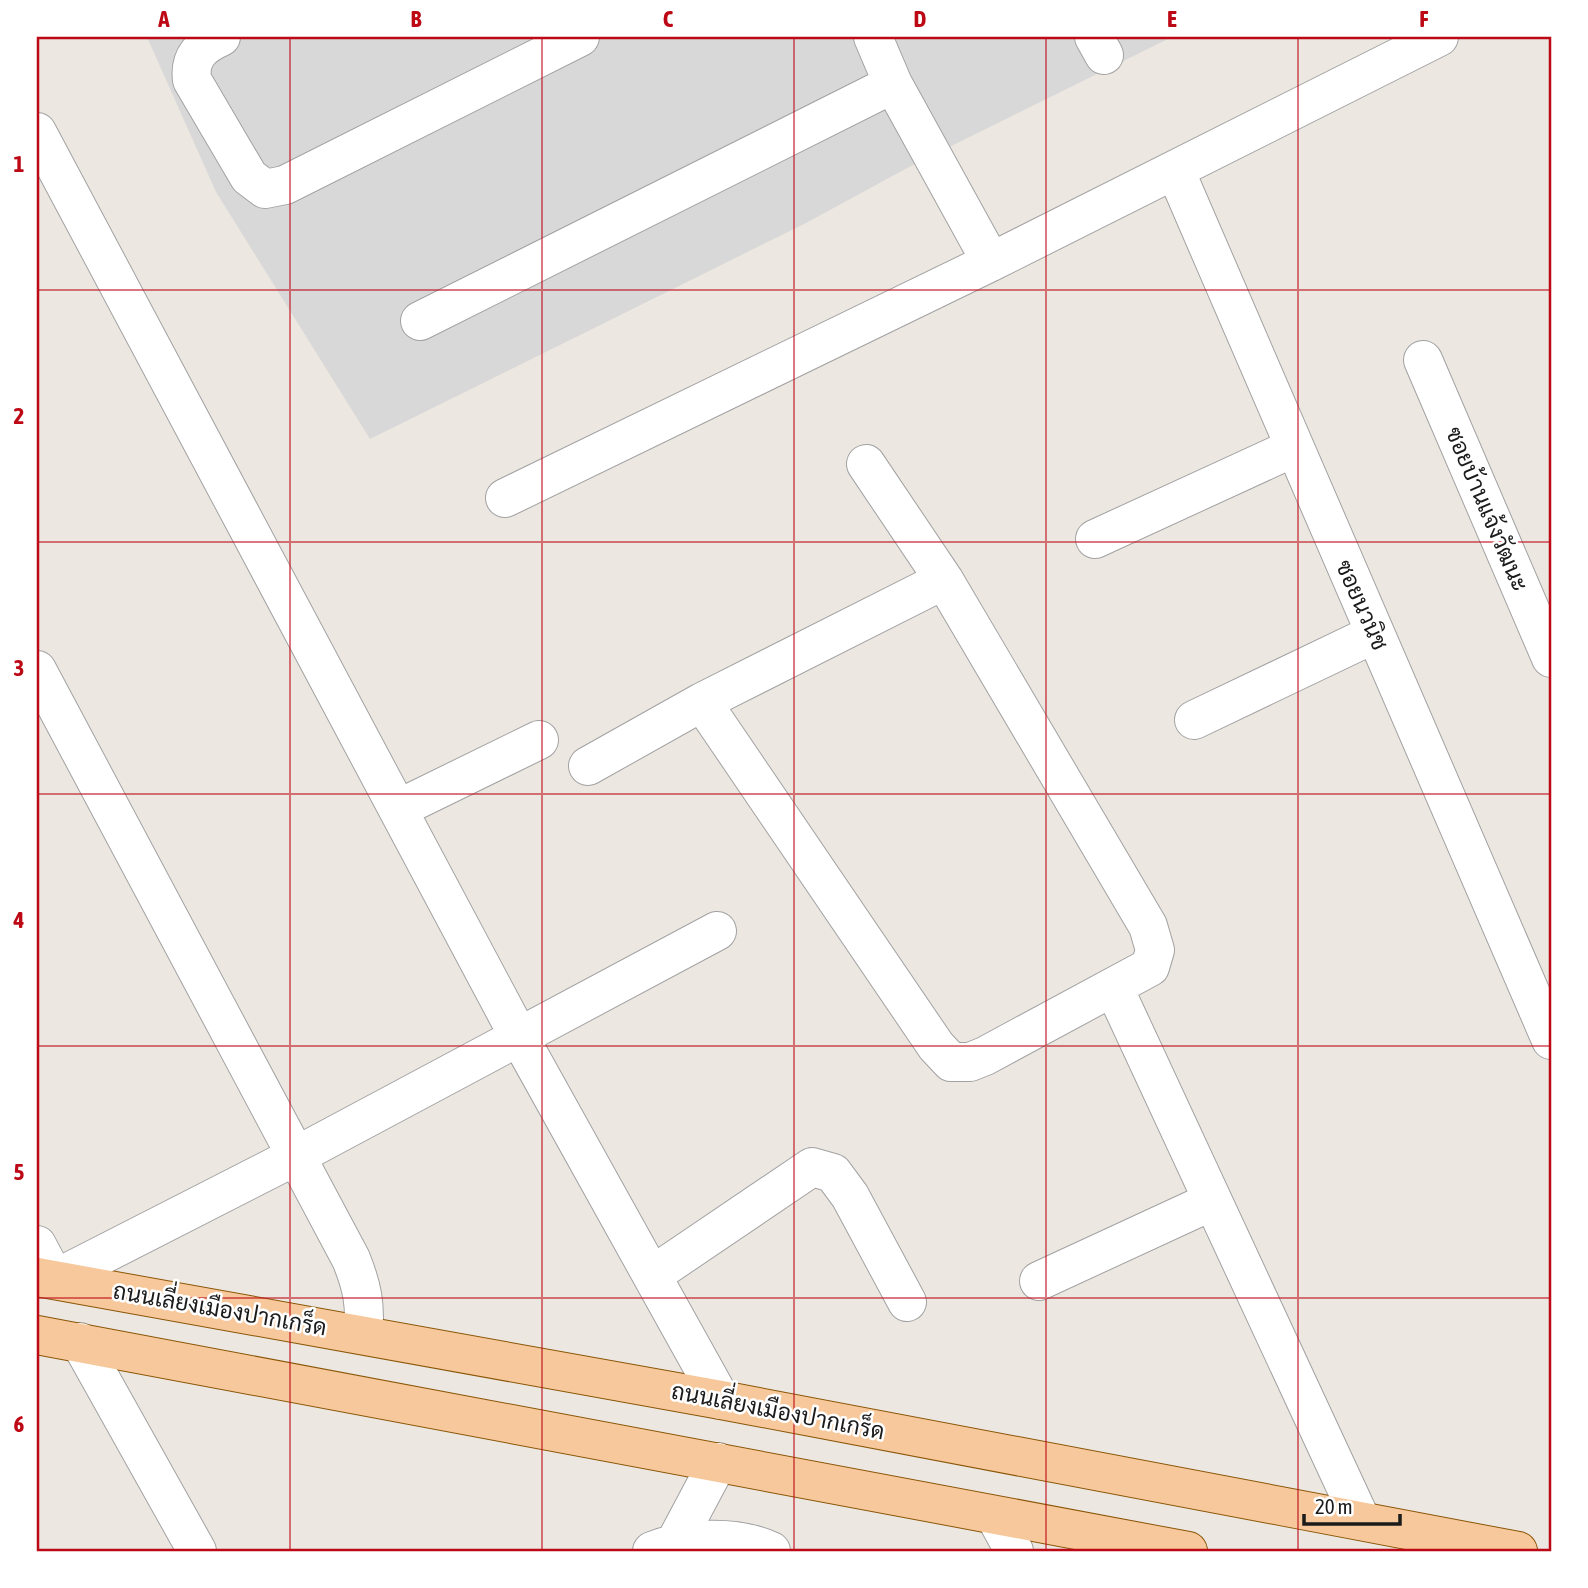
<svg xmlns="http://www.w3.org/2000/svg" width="1588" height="1588" viewBox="0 0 1588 1588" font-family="'Asap Condensed',Sarabun,sans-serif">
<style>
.residential{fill:#d9d8d8}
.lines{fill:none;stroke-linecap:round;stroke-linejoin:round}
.minor-casing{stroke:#a2a2a2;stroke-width:40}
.major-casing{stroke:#8b5607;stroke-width:40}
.minor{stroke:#fff;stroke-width:38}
.major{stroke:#f7c89b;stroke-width:38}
.grid{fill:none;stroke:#bd0916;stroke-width:2;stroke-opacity:0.55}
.labels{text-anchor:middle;stroke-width:5;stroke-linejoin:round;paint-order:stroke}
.street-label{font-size:23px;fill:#1b1b1b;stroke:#fff}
.neatline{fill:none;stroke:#bd0916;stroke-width:2.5}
.grid-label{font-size:23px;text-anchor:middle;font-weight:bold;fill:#bd0916}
</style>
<rect width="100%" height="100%" fill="#ece7e1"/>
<!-- residential -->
<path class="residential" d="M 147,37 L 1172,37 L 909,167 L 806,223 L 370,439 L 216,192 Z"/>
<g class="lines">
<defs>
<path id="minor" d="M 221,37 C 201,46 189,57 192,80 L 249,177 L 265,189 L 285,185 L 580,37
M 873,37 L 893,84 L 991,262
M 1094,37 L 1104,55
M 37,132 L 518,1035 L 721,1400
M 1175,170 L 1551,1040
M 420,321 L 893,84
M 1423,360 L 1551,658
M 505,498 L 991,262 L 1439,37
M 1095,539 L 1293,448
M 37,670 L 351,1259 C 362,1286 366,1305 363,1334
M 702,702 L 936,1046 L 951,1062 L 970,1062 L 985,1056 L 1150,967 L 1155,950 L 1148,926 L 944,580 L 866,464
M 1194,720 L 1374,634
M 588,766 L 702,702 L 944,580
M 398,809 L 539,740
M 1114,988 L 1361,1520
M 37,1245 L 55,1279 L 294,1157 L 717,931
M 654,1274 L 812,1167 L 833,1173 L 850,1196 L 907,1302
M 1039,1281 L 1210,1202
M 80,1342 L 197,1551
M 995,1516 L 1014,1551
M 676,1541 L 718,1462
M 652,1551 C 687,1537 736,1535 771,1551"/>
<path id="major" d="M 37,1277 L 721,1400 L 1518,1551
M 37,1335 L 1188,1551"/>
</defs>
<!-- minor casing -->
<use href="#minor" class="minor-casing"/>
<!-- major casing -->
<use href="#major" class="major-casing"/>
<!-- minor -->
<use href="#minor" class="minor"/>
<!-- major -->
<use href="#major" class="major"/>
</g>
<!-- grid -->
<path class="grid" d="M 290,37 L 290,1551M 542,37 L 542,1551M 794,37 L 794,1551M 1046,37 L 1046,1551M 1298,37 L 1298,1551M 37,290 L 1551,290M 37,542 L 1551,542M 37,794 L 1551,794M 37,1046 L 1551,1046M 37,1298 L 1551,1298"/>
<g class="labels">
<!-- street labels -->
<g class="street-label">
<text transform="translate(1487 509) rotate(67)" y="8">ซอยบ้านแจ้งวัฒนะ</text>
<text transform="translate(1362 605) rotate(66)" y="8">ซอยนวนิช</text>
<text transform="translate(220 1309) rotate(10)" y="8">ถนนเลี่ยงเมืองปากเกร็ด</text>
<text transform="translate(778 1411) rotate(11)" y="8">ถนนเลี่ยงเมืองปากเกร็ด</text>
</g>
</g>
<!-- border -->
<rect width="1588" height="1588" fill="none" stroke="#ffffff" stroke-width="77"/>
<!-- scale -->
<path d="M1304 1514v10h96v-10" fill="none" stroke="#1b1b1b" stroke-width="3.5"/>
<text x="1315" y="1514" font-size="21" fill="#1b1b1b" stroke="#ffffff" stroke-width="5" paint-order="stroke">20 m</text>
<rect x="38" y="38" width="1512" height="1512" class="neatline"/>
<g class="grid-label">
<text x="164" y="27">A</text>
<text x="416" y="27">B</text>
<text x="668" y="27">C</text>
<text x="920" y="27">D</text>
<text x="1172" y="27">E</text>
<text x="1424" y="27">F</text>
<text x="19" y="172">1</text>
<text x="19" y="424">2</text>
<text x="19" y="676">3</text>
<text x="19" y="928">4</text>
<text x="19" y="1180">5</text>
<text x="19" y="1432">6</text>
</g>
</svg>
